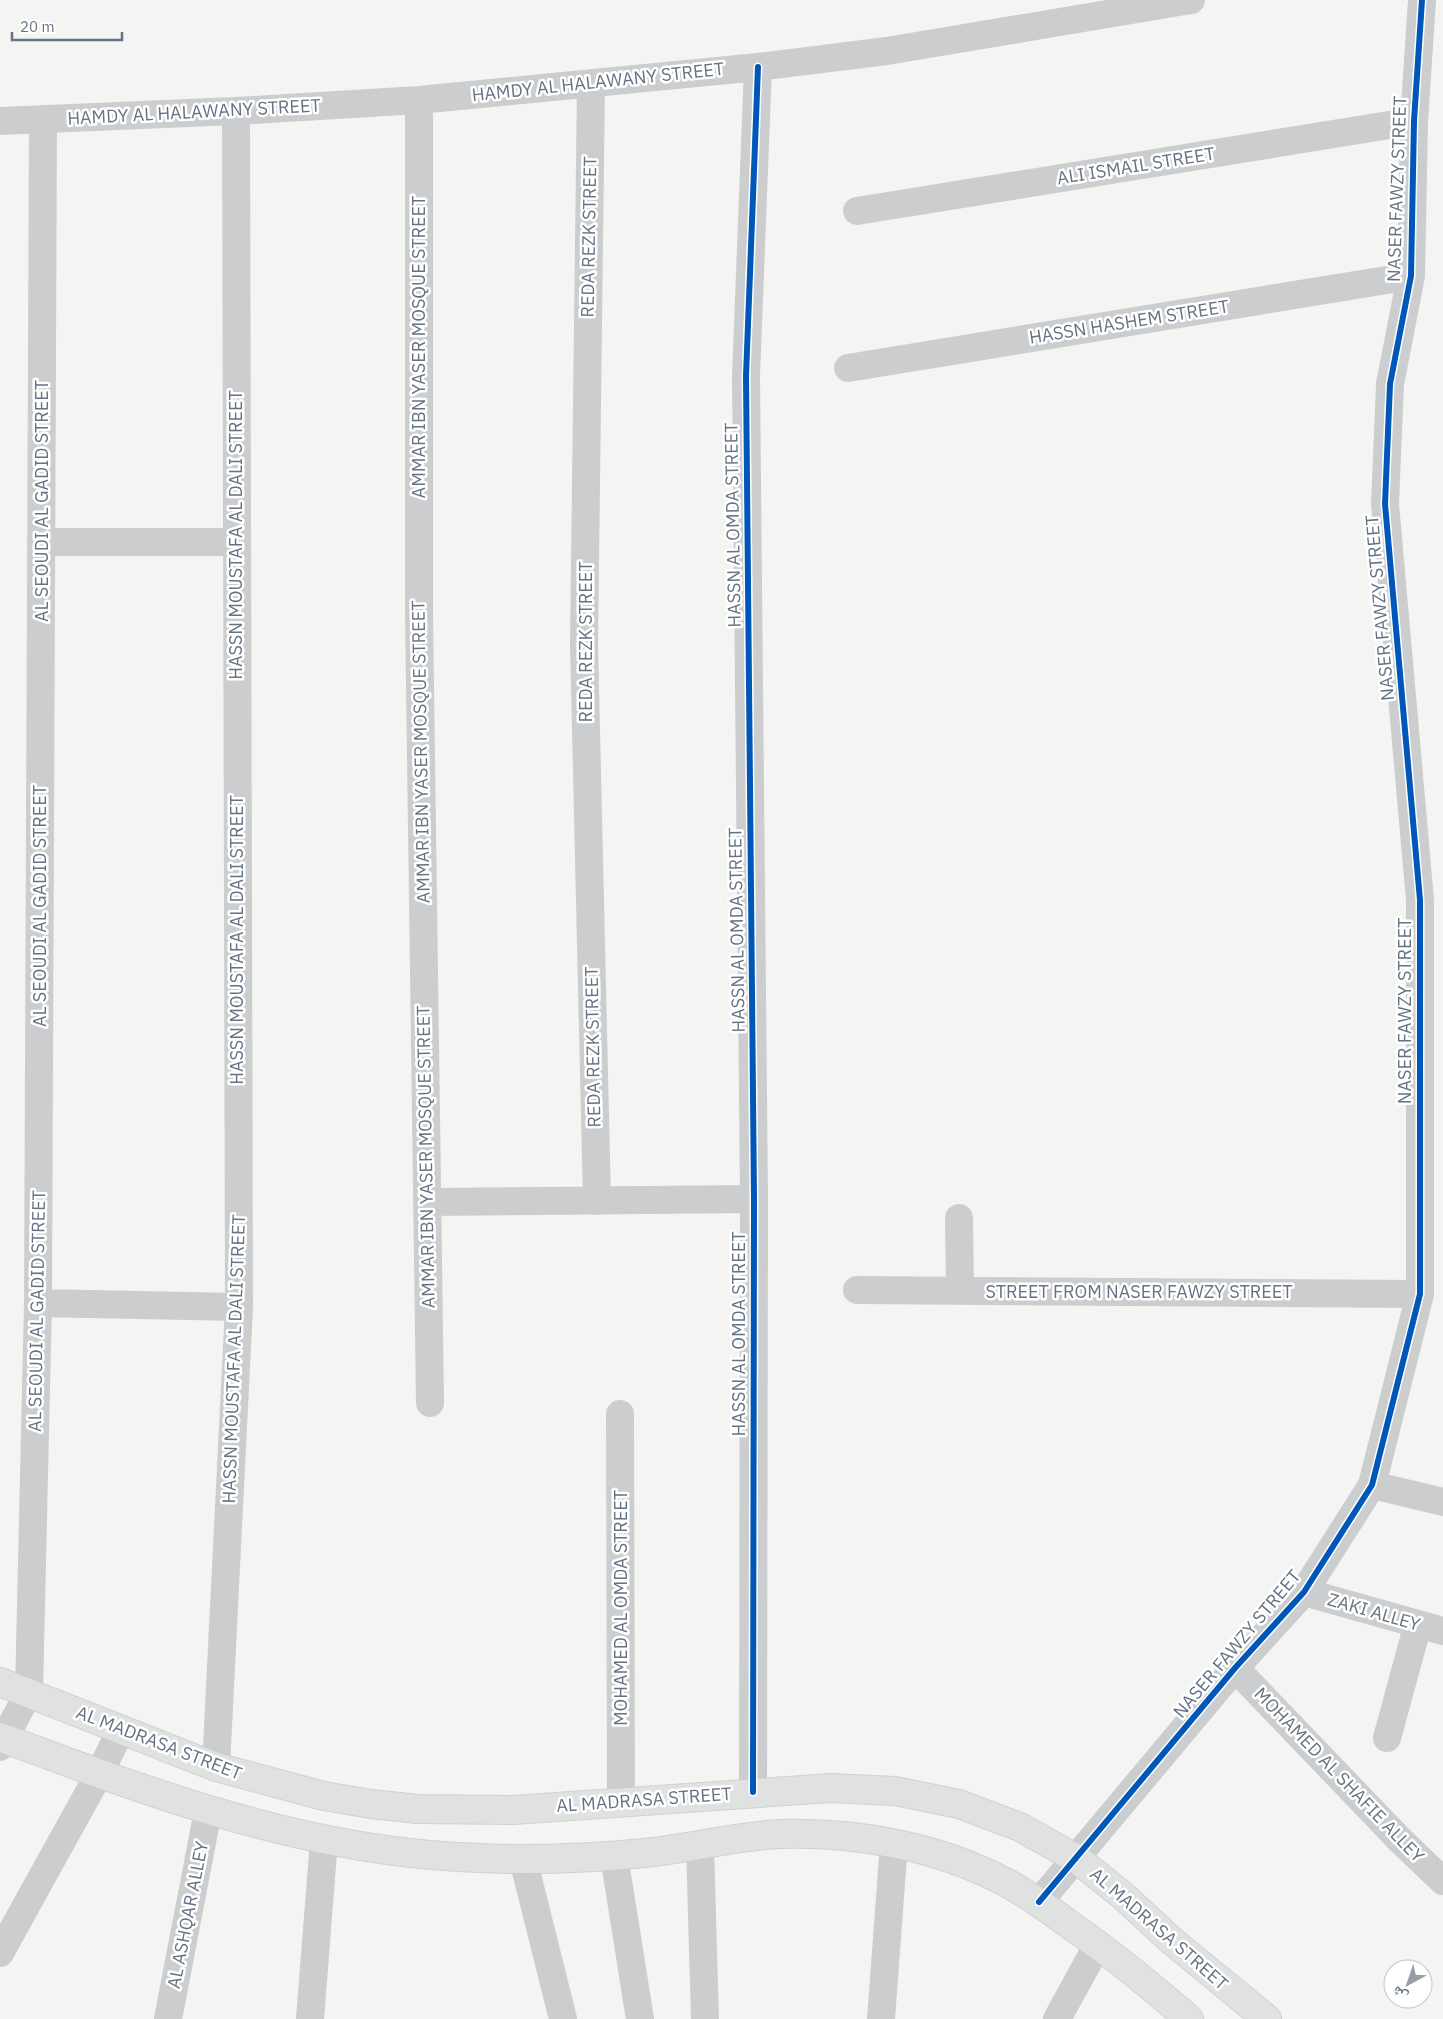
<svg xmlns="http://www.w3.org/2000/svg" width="1443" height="2019" viewBox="0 0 1443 2019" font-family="'IBM Plex Sans','Noto Naskh Arabic',sans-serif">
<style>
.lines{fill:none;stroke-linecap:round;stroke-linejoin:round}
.secondary-casing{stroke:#d0d1d1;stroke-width:30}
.street{stroke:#cccdce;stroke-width:28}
.secondary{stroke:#e0e1e1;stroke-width:28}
.cycleway-casing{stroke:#fff;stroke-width:9}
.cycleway{stroke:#0057b8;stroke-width:6}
.labels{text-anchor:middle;stroke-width:5;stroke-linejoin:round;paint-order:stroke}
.street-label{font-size:18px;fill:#657383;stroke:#fff}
</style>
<rect width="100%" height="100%" fill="#f4f5f3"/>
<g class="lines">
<defs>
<path id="secondary" d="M 0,1682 L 216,1767 L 324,1796 L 371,1804 L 418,1809 L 513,1810 L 831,1788 L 895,1791 L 959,1804 L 1020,1827 L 1077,1859 L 1122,1895 L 1172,1941 L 1267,2019
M 0,1737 C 150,1793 297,1848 458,1857 C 524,1861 589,1859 654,1852 C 696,1847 738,1836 780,1834 C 857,1832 938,1846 1007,1883 C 1029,1895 1050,1910 1070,1925 C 1112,1954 1151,1986 1189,2019"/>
</defs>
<!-- secondary casing -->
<use href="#secondary" class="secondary-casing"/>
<!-- street -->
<path class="street" d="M 591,83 L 584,644 L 597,1201
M 419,100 L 419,613 L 430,1403
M 0,121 L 236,111 L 419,100 L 758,67 L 887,51 L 1191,0
M 857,211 L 1414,121
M 848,368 L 1411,276
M 41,542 L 236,542
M 427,1202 L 754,1199
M 959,1218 L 960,1291
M 857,1290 L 1420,1294
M 38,1303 L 239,1307
M 620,1414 L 621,1802
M 1372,1485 L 1443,1502
M 1304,1592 L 1443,1631
M 1235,1668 L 1400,1840 L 1443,1881
M 1387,1738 L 1418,1624
M 0,1747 L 29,1692 L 38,1303 L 43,119
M 216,1767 L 239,1307 L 236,111
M 753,1792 L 754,1199 L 746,376 L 758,67
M 700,1845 L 705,2019
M 614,1856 L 640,2019
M 523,1859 L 563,2019
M 1039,1902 L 1235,1668 L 1304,1592 L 1372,1485 L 1420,1294 L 1420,900 L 1385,504 L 1390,384 L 1411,276 L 1414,121 L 1422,0
M 0,1953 L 99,1774 L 121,1730
M 168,2019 L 208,1811
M 310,2019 L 324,1840
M 881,2019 L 894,1843
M 1057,2019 L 1098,1944"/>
<!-- secondary -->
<use href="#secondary" class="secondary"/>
<defs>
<path id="cycleway" d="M 753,1792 L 754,1199 L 746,376 L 758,67
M 1039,1902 L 1235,1668 L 1304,1592 L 1372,1485 L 1420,1294 L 1420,900 L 1385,504 L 1390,384 L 1411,276 L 1414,121 L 1422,0"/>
</defs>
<!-- cycleway casing -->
<use href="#cycleway" class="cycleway-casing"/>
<!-- cycleway -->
<use href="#cycleway" class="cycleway"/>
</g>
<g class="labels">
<!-- street labels -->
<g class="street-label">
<text transform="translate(598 82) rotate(-6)" y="6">HAMDY AL HALAWANY STREET</text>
<text transform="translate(194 112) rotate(-3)" y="6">HAMDY AL HALAWANY STREET</text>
<text transform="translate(1136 166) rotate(-9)" y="6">ALI ISMAIL STREET</text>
<text transform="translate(1397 189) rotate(-88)" y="6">NASER FAWZY STREET</text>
<text transform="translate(589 237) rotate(-89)" y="6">REDA REZK STREET</text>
<text transform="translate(1129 322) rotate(-9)" y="6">HASSN HASHEM STREET</text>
<text transform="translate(419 347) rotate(-90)" y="6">AMMAR IBN YASER MOSQUE STREET</text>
<text transform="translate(42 501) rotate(-90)" y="6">AL SEOUDI AL GADID STREET</text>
<text transform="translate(733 525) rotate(-91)" y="6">HASSN AL OMDA STREET</text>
<text transform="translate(236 535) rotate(-90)" y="6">HASSN MOUSTAFA AL DALI STREET</text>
<text transform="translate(1380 608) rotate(-95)" y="6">NASER FAWZY STREET</text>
<text transform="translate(586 642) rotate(-90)" y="6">REDA REZK STREET</text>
<text transform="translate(421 752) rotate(-91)" y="6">AMMAR IBN YASER MOSQUE STREET</text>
<text transform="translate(40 906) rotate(-90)" y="6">AL SEOUDI AL GADID STREET</text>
<text transform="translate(737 930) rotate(-91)" y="6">HASSN AL OMDA STREET</text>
<text transform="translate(237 940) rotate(-90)" y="6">HASSN MOUSTAFA AL DALI STREET</text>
<text transform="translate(1405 1011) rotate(-90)" y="6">NASER FAWZY STREET</text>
<text transform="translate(593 1047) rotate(-91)" y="6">REDA REZK STREET</text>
<text transform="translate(426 1157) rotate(-91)" y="6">AMMAR IBN YASER MOSQUE STREET</text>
<text x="1139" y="1298">STREET FROM NASER FAWZY STREET</text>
<text transform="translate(37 1311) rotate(-89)" y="6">AL SEOUDI AL GADID STREET</text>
<text transform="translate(739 1334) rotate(-90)" y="6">HASSN AL OMDA STREET</text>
<text transform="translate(234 1359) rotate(-88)" y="6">HASSN MOUSTAFA AL DALI STREET</text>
<text transform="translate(621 1608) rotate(-90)" y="6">MOHAMED AL OMDA STREET</text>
<text transform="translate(1374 1612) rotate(16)" y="6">ZAKI ALLEY</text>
<text transform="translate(1237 1644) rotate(-50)" y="6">NASER FAWZY STREET</text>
<text transform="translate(159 1743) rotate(21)" y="6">AL MADRASA STREET</text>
<text transform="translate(1339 1775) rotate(46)" y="6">MOHAMED AL SHAFIE ALLEY</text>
<text transform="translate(644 1800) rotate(-4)" y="6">AL MADRASA STREET</text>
<text transform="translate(188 1915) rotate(-79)" y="6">AL ASHQAR ALLEY</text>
<text transform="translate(1159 1929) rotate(41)" y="6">AL MADRASA STREET</text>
</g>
</g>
<!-- north arrow -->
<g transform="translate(1408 1984) rotate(220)"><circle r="24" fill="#ffffff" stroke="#c1c7cd"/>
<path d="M0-4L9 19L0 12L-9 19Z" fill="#97a0aa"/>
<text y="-8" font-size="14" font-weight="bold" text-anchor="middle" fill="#657383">ش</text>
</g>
<!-- scale -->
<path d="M12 32v8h110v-8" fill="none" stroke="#657383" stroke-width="2.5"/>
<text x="20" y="32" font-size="15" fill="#657383" stroke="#ffffff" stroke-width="4" paint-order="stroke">20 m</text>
</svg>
